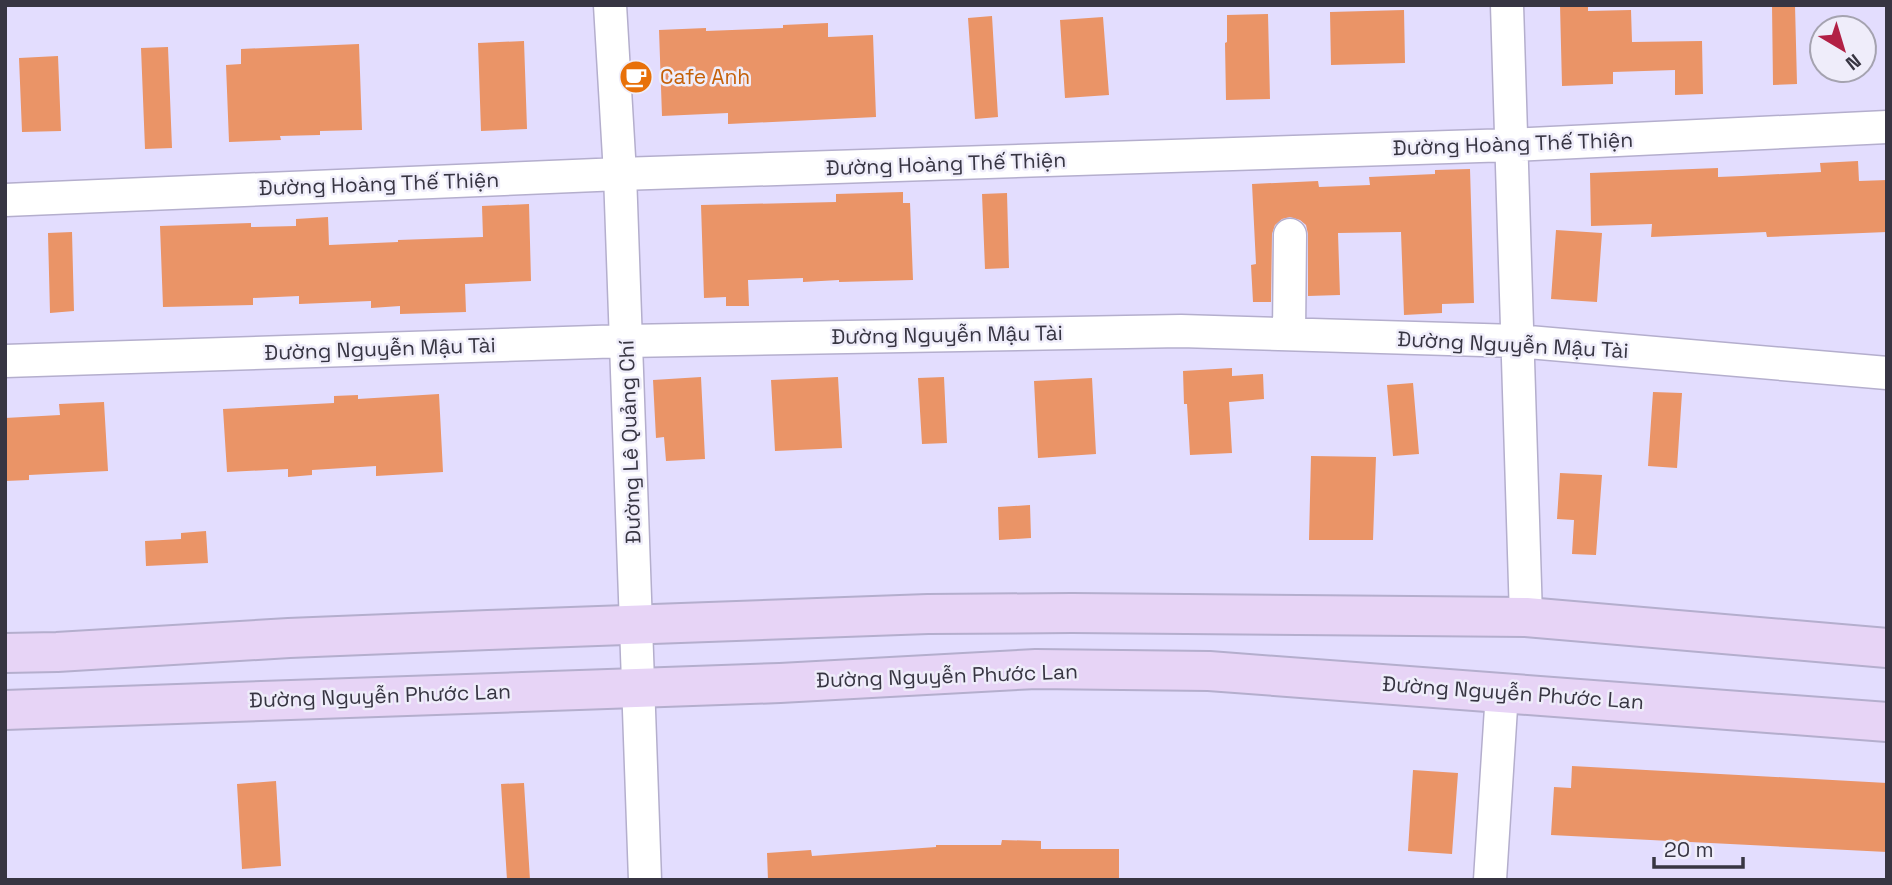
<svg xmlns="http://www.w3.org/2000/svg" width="1892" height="885" viewBox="0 0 1892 885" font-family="'Space Grotesk',sans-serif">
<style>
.building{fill:#ea9467}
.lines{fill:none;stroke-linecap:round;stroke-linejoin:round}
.street-casing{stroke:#b4aecd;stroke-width:35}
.secondary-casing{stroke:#b4aecd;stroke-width:42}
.street{stroke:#fff;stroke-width:32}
.secondary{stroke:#e7d4f6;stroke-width:38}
.labels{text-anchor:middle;stroke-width:5;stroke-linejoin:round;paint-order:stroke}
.food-label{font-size:21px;fill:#c56008;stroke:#efedfa;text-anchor:start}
.street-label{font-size:21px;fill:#373542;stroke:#efedfa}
</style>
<rect width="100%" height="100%" fill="#e3ddfe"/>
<!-- building -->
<path class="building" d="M 1560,5 L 1588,5 L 1588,11 L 1631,10 L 1632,42 L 1702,41 L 1703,94 L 1675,95 L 1675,70 L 1613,72 L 1613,84 L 1562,86 Z
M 1772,5 L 1795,5 L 1797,84 L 1773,85 Z
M 1404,10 L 1405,63 L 1331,65 L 1330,12 Z
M 1268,14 L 1270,99 L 1226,100 L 1225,43 L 1227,42 L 1227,15 Z
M 992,16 L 998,117 L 975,119 L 968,18 Z
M 1103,17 L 1109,95 L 1065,98 L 1060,20 Z
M 828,23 L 828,37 L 873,35 L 876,117 L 728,124 L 728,113 L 662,116 L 659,30 L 706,28 L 706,31 L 783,28 L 783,25 Z
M 524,41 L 527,129 L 481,131 L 478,43 Z
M 359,44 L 362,130 L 320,131 L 320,135 L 280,136 L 281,140 L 229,142 L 226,65 L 241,64 L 241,49 Z
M 168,47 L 172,148 L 145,149 L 141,48 Z
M 58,56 L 61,131 L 22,132 L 19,58 Z
M 1858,161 L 1859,181 L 1887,180 L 1887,232 L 1767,237 L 1766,232 L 1651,237 L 1652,224 L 1591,226 L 1590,173 L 1718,168 L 1718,177 L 1742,176 L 1821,172 L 1820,163 Z
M 1470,169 L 1474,303 L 1442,304 L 1442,313 L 1404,315 L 1401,232 L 1338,233 L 1340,295 L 1308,296 L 1308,234 L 1306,225 L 1300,220 L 1290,217 L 1282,219 L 1275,225 L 1272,234 L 1271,302 L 1253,302 L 1251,265 L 1256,264 L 1252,184 L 1318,181 L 1319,187 L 1370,185 L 1369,177 L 1435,174 L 1435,170 Z
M 903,192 L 903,203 L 910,203 L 913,280 L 839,282 L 839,280 L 803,282 L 803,278 L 748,280 L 749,306 L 726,306 L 726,297 L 704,298 L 701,205 L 836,202 L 836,194 Z
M 1007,193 L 1009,268 L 985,269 L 982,194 Z
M 529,204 L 531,281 L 465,284 L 466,312 L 400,314 L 400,306 L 371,308 L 371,301 L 299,304 L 299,296 L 253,298 L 253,305 L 163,307 L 160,226 L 251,223 L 251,227 L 296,226 L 296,219 L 328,217 L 329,245 L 398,242 L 398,240 L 483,237 L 482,206 Z
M 1556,230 L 1602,233 L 1597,302 L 1551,299 Z
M 72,232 L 74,311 L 50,313 L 48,233 Z
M 1232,368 L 1232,376 L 1263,374 L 1264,399 L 1229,402 L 1232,453 L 1190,455 L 1187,404 L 1184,404 L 1183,371 Z
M 701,377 L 705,459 L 666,461 L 664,437 L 656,438 L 653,380 Z
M 838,377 L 842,448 L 775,451 L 771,380 Z
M 944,377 L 947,443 L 922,444 L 918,378 Z
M 1092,378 L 1096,454 L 1038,458 L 1034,381 Z
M 1413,383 L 1419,454 L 1393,456 L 1387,385 Z
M 1653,392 L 1682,393 L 1677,468 L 1648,466 Z
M 439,394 L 443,472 L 376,476 L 376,466 L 312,470 L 312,475 L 288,477 L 288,469 L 227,472 L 223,409 L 334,403 L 334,396 L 358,395 L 358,399 Z
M 104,402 L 108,471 L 29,475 L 29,480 L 5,481 L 5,418 L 60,415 L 59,404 Z
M 1311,456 L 1376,457 L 1373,540 L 1309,540 Z
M 1560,473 L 1602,475 L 1596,555 L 1572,554 L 1574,520 L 1557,519 Z
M 1030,505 L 1031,538 L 999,540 L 998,507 Z
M 206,531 L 208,563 L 146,566 L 145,541 L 181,539 L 181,533 Z
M 1572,766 L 1887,783 L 1887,852 L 1551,835 L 1554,787 L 1571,788 Z
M 1413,770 L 1458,773 L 1452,854 L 1408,851 Z
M 276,781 L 281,866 L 242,869 L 237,784 Z
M 524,783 L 530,880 L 507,880 L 501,784 Z
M 1002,840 L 1041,841 L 1041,849 L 1119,849 L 1119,880 L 768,880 L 767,853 L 811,850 L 812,856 L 936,847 L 936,845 L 1001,845 Z"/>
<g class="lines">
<defs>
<path id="street" d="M 610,5 L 620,174 L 645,880
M 1507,5 L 1526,617
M 5,200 L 620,174 L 1511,145 L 1887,127
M 1289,334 L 1290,235
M 5,361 L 626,341 L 1181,331 L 1517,341 L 1887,373
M 1490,880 L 1502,692"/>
<path id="secondary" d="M 5,653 L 57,652 L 289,638 L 488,630 L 928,614 L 1072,613 L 1526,617 L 1887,648
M 5,710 L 780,683 L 1036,669 L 1209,671 L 1887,722"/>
</defs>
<!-- street casing -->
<use href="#street" class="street-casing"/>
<!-- secondary casing -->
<use href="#secondary" class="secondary-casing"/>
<!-- street -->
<use href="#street" class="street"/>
<!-- secondary -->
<use href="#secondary" class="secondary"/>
</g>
<!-- icons -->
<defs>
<symbol id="cafe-disc" viewBox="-11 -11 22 22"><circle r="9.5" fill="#e8710a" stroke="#efedfa"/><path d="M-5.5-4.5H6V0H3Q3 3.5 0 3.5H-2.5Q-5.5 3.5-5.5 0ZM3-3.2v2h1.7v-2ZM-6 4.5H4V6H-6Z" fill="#fff"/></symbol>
</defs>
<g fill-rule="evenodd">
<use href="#cafe-disc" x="617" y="58" width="38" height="38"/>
</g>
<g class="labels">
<!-- food labels -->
<g class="food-label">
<text x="660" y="84">Cafe Anh</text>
</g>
<!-- street labels -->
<g class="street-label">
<text transform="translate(1513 144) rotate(-2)" y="7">Đường Hoàng Thế Thiện</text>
<text transform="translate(946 164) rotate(-2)" y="7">Đường Hoàng Thế Thiện</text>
<text transform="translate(379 184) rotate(-2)" y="7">Đường Hoàng Thế Thiện</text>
<text transform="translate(947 335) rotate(-1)" y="7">Đường Nguyễn Mậu Tài</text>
<text transform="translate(1513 345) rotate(3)" y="7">Đường Nguyễn Mậu Tài</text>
<text transform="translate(380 349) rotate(-2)" y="7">Đường Nguyễn Mậu Tài</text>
<text transform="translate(630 442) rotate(-92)" y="7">Đường Lê Quảng Chí</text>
<text transform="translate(947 676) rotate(-2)" y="7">Đường Nguyễn Phước Lan</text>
<text transform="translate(1513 693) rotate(4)" y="7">Đường Nguyễn Phước Lan</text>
<text transform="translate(380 696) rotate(-2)" y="7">Đường Nguyễn Phước Lan</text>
</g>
</g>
<!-- border -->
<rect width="1892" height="885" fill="none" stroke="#373542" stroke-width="14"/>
<!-- north arrow -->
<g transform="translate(1843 49) rotate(142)"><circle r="33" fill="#efedfa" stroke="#a5a3b0" stroke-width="2"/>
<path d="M0-5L12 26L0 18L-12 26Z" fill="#b22045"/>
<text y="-10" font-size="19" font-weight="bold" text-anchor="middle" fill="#373542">N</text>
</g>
<!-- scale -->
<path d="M1654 857v10h89v-10" fill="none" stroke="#373542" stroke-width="3.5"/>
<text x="1664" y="857" font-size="21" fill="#373542" stroke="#efedfa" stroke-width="5" paint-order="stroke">20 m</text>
</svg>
